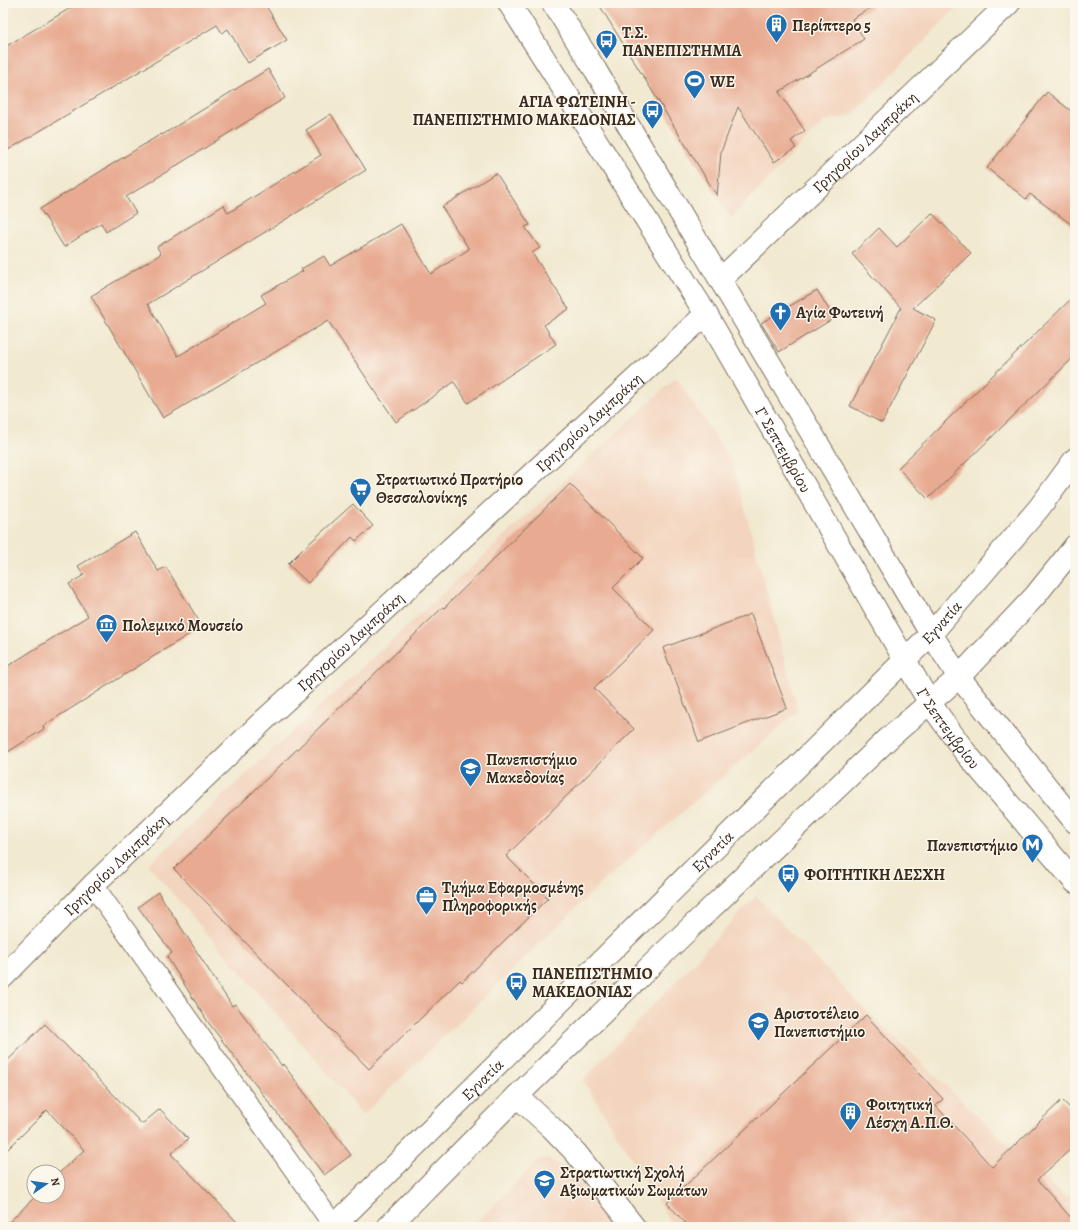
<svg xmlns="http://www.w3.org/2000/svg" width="1078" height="1230" viewBox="0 0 1078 1230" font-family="Alegreya,serif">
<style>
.built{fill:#f3d4be}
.building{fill:#e8aa91}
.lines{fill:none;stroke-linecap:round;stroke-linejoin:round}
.pedestrian-casing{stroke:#7b6d5c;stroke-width:22}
.minor-casing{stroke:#7b6d5c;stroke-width:24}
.secondary-casing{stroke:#7b6d5c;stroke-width:24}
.primary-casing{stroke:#7b6d5c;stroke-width:24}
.pedestrian{stroke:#fff;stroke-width:20}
.minor{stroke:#fff;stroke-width:22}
.secondary{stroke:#fff;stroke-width:22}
.primary{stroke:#fff;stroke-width:22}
.labels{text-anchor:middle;stroke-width:3;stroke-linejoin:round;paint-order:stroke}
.poi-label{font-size:16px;font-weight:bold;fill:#3b2a1e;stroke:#fbf7ec;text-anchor:start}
.street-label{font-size:16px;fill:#3b2a1e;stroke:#fbf7ec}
</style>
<rect width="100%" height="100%" fill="#fbf7ec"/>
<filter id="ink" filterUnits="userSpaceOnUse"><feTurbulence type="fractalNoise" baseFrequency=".025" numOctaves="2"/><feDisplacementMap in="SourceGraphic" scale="8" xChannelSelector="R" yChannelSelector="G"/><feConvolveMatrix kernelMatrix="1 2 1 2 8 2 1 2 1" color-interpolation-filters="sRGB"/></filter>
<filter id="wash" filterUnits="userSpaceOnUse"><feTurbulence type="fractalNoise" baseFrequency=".012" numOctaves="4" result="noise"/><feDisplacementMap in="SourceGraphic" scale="16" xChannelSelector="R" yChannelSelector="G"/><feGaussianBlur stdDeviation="0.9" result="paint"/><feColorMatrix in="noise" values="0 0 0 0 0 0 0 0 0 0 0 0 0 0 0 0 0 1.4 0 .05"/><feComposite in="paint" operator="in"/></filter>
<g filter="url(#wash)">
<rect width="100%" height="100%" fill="#f1e9d0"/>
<!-- built -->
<path class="built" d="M 598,3 L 961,3 L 851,116 L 824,121 L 731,218 Z
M 676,378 L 733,464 L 798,711 L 606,879 L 363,1115 L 148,865 Z
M 756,896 L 859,1004 L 1066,1199 L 1075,1192 L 1075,1227 L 674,1227 L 583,1080 Z
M 548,1158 L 573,1174 L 609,1227 L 472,1227 L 539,1160 Z"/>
<g id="blocks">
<!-- building -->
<path class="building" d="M 79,3 L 271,3 L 266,6 L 287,40 L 248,63 L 228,29 L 222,33 L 217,25 L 3,153 L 3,48 Z
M 598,3 L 879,3 L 852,19 L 864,39 L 779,92 L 805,131 L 791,141 L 796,148 L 774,162 L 738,107 L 721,152 L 717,196 Z
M 268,69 L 285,98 L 126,197 L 136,213 L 106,232 L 101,223 L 64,247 L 40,209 L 161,134 L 162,135 Z
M 1047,92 L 1075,114 L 1075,227 L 1030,194 L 1026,199 L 987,168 Z
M 331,114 L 366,170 L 148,304 L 178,356 L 266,303 L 261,295 L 303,271 L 301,269 L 324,256 L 330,266 L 401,224 L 431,274 L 469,249 L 442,207 L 496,173 L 530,225 L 525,227 L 540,248 L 532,253 L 569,309 L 544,325 L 556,344 L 468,403 L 454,382 L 396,422 L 328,321 L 163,418 L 91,296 L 161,254 L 157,247 L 224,205 L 228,213 L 321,155 L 306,130 Z
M 932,213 L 971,253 L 913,308 L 936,320 L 882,423 L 850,406 L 901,308 L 852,254 L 879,228 L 897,247 Z
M 817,290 L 834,318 L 779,352 L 761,323 Z
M 1075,295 L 1075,356 L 928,499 L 898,468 Z
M 570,484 L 643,558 L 613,588 L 654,630 L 594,688 L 634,729 L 506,856 L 548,898 L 462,982 L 460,980 L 369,1069 L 174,869 L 443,607 L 444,608 Z
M 353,504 L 373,526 L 356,541 L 352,537 L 308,583 L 288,564 L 304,548 Z
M 135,532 L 158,571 L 166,567 L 202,626 L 43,726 L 44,729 L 3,755 L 3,669 L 88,616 L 69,584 L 84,575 L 78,566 Z
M 751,614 L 787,708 L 699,742 L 663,648 Z
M 158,892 L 232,1006 L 235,1004 L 282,1066 L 283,1064 L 351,1155 L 324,1175 L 208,1022 L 167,957 L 172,953 L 138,907 Z
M 866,1015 L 943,1099 L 936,1106 L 992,1167 L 1062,1100 L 1075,1113 L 1075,1145 L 1037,1180 L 1075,1222 L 1075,1227 L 689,1227 L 667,1203 Z
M 45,1024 L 142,1124 L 160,1109 L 188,1139 L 171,1154 L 242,1227 L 4,1227 L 36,1196 L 58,1196 L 58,1174 L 84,1150 L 47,1110 L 3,1154 L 3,1065 Z"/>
</g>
</g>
<g filter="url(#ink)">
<use href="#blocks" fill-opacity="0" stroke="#7b6d5c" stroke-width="1"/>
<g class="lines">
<defs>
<path id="pedestrian" d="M 93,885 L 334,1226"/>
<g id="minor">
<path id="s1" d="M 720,280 L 1009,3"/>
<path id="s2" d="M 3,977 L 93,885 L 260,724 L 706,314"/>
<path d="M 517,1096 L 551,1127 L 576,1153 L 634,1227"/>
</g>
<g id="secondary">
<path id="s3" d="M 509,3 L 706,314 L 929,702 L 965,752 L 1075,882"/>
<path d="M 553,3 L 596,71 L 931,634 L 959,677 L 1075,822"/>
</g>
<g id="primary">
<path id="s4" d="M 333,1227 L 931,634 L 1039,508 L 1075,459"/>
<path d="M 388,1227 L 517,1096 L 666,951 L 889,738 L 959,677 L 1035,596 L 1075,546"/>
</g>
</defs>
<!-- pedestrian casing -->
<use href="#pedestrian" class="pedestrian-casing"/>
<!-- minor casing -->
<use href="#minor" class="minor-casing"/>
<!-- secondary casing -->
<use href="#secondary" class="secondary-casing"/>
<!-- primary casing -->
<use href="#primary" class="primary-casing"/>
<!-- pedestrian -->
<use href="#pedestrian" class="pedestrian"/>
<!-- minor -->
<use href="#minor" class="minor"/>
<!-- secondary -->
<use href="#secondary" class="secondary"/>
<!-- primary -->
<use href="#primary" class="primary"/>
</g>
</g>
<!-- icons -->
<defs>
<symbol id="building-pin" viewBox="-11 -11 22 30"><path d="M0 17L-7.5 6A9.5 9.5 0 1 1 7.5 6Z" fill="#1f6fb2" stroke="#fbf7ec"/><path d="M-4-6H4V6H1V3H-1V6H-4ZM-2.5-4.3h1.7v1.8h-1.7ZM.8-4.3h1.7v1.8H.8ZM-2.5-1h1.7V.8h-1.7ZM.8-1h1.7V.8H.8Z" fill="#fff"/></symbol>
<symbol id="bus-pin" viewBox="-11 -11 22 30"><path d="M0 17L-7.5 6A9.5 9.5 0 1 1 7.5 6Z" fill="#1f6fb2" stroke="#fbf7ec"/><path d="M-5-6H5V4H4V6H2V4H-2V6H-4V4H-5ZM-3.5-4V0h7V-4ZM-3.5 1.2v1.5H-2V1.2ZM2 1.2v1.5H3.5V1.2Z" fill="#fff"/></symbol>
<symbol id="stadium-pin" viewBox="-11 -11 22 30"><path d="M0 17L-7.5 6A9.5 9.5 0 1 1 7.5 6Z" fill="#1f6fb2" stroke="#fbf7ec"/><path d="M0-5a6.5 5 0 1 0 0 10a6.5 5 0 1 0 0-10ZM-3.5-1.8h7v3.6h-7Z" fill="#fff"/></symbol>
<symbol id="church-pin" viewBox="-11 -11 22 30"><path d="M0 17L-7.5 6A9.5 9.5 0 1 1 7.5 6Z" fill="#1f6fb2" stroke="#fbf7ec"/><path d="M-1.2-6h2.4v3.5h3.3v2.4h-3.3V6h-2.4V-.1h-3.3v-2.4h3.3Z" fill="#fff"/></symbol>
<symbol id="supermarket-pin" viewBox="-11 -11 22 30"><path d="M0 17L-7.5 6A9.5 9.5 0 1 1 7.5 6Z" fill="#1f6fb2" stroke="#fbf7ec"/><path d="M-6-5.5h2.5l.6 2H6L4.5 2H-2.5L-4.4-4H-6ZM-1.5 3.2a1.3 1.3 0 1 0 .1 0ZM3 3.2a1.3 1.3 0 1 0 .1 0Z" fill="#fff"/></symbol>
<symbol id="museum-pin" viewBox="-11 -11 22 30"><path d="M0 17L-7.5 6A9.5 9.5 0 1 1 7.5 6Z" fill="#1f6fb2" stroke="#fbf7ec"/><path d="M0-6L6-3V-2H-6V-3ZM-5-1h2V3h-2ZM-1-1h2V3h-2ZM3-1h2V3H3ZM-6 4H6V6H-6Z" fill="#fff"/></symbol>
<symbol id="university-pin" viewBox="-11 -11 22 30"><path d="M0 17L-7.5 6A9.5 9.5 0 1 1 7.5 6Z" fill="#1f6fb2" stroke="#fbf7ec"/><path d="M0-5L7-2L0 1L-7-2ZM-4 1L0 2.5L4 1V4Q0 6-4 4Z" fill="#fff"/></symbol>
<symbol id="metro-pin" viewBox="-11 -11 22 30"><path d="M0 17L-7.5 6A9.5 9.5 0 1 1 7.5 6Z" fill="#1f6fb2" stroke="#fbf7ec"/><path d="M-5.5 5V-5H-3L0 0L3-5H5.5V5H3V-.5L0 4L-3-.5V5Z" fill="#fff"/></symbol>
<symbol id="office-pin" viewBox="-11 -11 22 30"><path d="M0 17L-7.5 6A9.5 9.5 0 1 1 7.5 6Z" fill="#1f6fb2" stroke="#fbf7ec"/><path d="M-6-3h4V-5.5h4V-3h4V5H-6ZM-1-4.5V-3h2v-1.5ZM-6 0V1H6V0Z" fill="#fff"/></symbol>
</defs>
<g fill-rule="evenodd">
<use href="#building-pin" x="764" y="12" width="25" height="34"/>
<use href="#bus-pin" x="594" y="28" width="25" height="34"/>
<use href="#stadium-pin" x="682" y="68" width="25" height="34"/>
<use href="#bus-pin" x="640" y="98" width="25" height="34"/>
<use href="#church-pin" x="768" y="300" width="25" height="34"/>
<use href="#supermarket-pin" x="348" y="476" width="25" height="34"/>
<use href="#museum-pin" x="94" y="612" width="25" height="34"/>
<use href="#university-pin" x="458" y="756" width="25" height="34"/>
<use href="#metro-pin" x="1020" y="832" width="25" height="34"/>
<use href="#bus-pin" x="776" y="862" width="25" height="34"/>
<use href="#office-pin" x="414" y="884" width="25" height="34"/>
<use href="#bus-pin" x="504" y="970" width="25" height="34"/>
<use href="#university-pin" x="746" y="1010" width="25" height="34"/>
<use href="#building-pin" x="838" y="1100" width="25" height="34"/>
<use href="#university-pin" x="532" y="1168" width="25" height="34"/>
</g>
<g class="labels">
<!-- poi labels -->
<g class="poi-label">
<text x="792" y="31">Περίπτερο 5</text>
<text x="622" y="38">Τ.Σ.<tspan x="622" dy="18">ΠΑΝΕΠΙΣΤΗΜΙΑ</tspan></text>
<text x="710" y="87">WE</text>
<text x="636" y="107" text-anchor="end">ΑΓΙΑ ΦΩΤΕΙΝΗ -<tspan x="636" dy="18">ΠΑΝΕΠΙΣΤΗΜΙΟ ΜΑΚΕΔΟΝΙΑΣ</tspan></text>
<text x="796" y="318">Αγία Φωτεινή</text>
<text x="376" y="485">Στρατιωτικό Πρατήριο<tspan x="376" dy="18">Θεσσαλονίκης</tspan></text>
<text x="122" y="631">Πολεμικό Μουσείο</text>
<text x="486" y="765">Πανεπιστήμιο<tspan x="486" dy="18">Μακεδονίας</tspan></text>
<text x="1018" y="851" text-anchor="end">Πανεπιστήμιο</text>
<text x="804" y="880">ΦΟΙΤΗΤΙΚΗ ΛΕΣΧΗ</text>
<text x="442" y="893">Τμήμα Εφαρμοσμένης<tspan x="442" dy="18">Πληροφορικής</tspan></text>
<text x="532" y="979">ΠΑΝΕΠΙΣΤΗΜΙΟ<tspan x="532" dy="18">ΜΑΚΕΔΟΝΙΑΣ</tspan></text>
<text x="774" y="1019">Αριστοτέλειο<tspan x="774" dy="18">Πανεπιστήμιο</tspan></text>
<text x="866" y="1110">Φοιτητική<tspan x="866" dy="18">Λέσχη Α.Π.Θ.</tspan></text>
<text x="560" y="1178">Στρατιωτική Σχολή<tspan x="560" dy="18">Αξιωματικών Σωμάτων</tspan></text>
</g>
<!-- street labels -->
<g class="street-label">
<text dy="6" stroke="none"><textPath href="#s1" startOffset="200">Γρηγορίου Λαμπράκη</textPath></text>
<text dy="6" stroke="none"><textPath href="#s2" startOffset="807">Γρηγορίου Λαμπράκη</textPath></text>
<text dy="6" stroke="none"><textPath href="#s3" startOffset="524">Γ' Σεπτεμβρίου</textPath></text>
<text dy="6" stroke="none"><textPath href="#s4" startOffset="858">Εγνατία</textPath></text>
<text dy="6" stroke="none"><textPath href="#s2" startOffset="483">Γρηγορίου Λαμπράκη</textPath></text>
<text dy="6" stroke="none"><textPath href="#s3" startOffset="848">Γ' Σεπτεμβρίου</textPath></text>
<text dy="6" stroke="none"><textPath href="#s4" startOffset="534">Εγνατία</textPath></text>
<text dy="6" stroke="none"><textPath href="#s2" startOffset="159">Γρηγορίου Λαμπράκη</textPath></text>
<text dy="6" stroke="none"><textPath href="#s4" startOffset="210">Εγνατία</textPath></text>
</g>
</g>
<!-- margin -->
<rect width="1078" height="1230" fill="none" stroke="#fbf7ec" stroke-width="16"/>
<!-- north arrow -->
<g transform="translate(46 1184) rotate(77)"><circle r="19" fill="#fbf7ec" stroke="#aea59a"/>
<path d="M0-3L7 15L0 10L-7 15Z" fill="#1f6fb2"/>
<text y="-6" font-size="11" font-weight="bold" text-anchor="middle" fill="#3b2a1e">N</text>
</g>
</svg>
